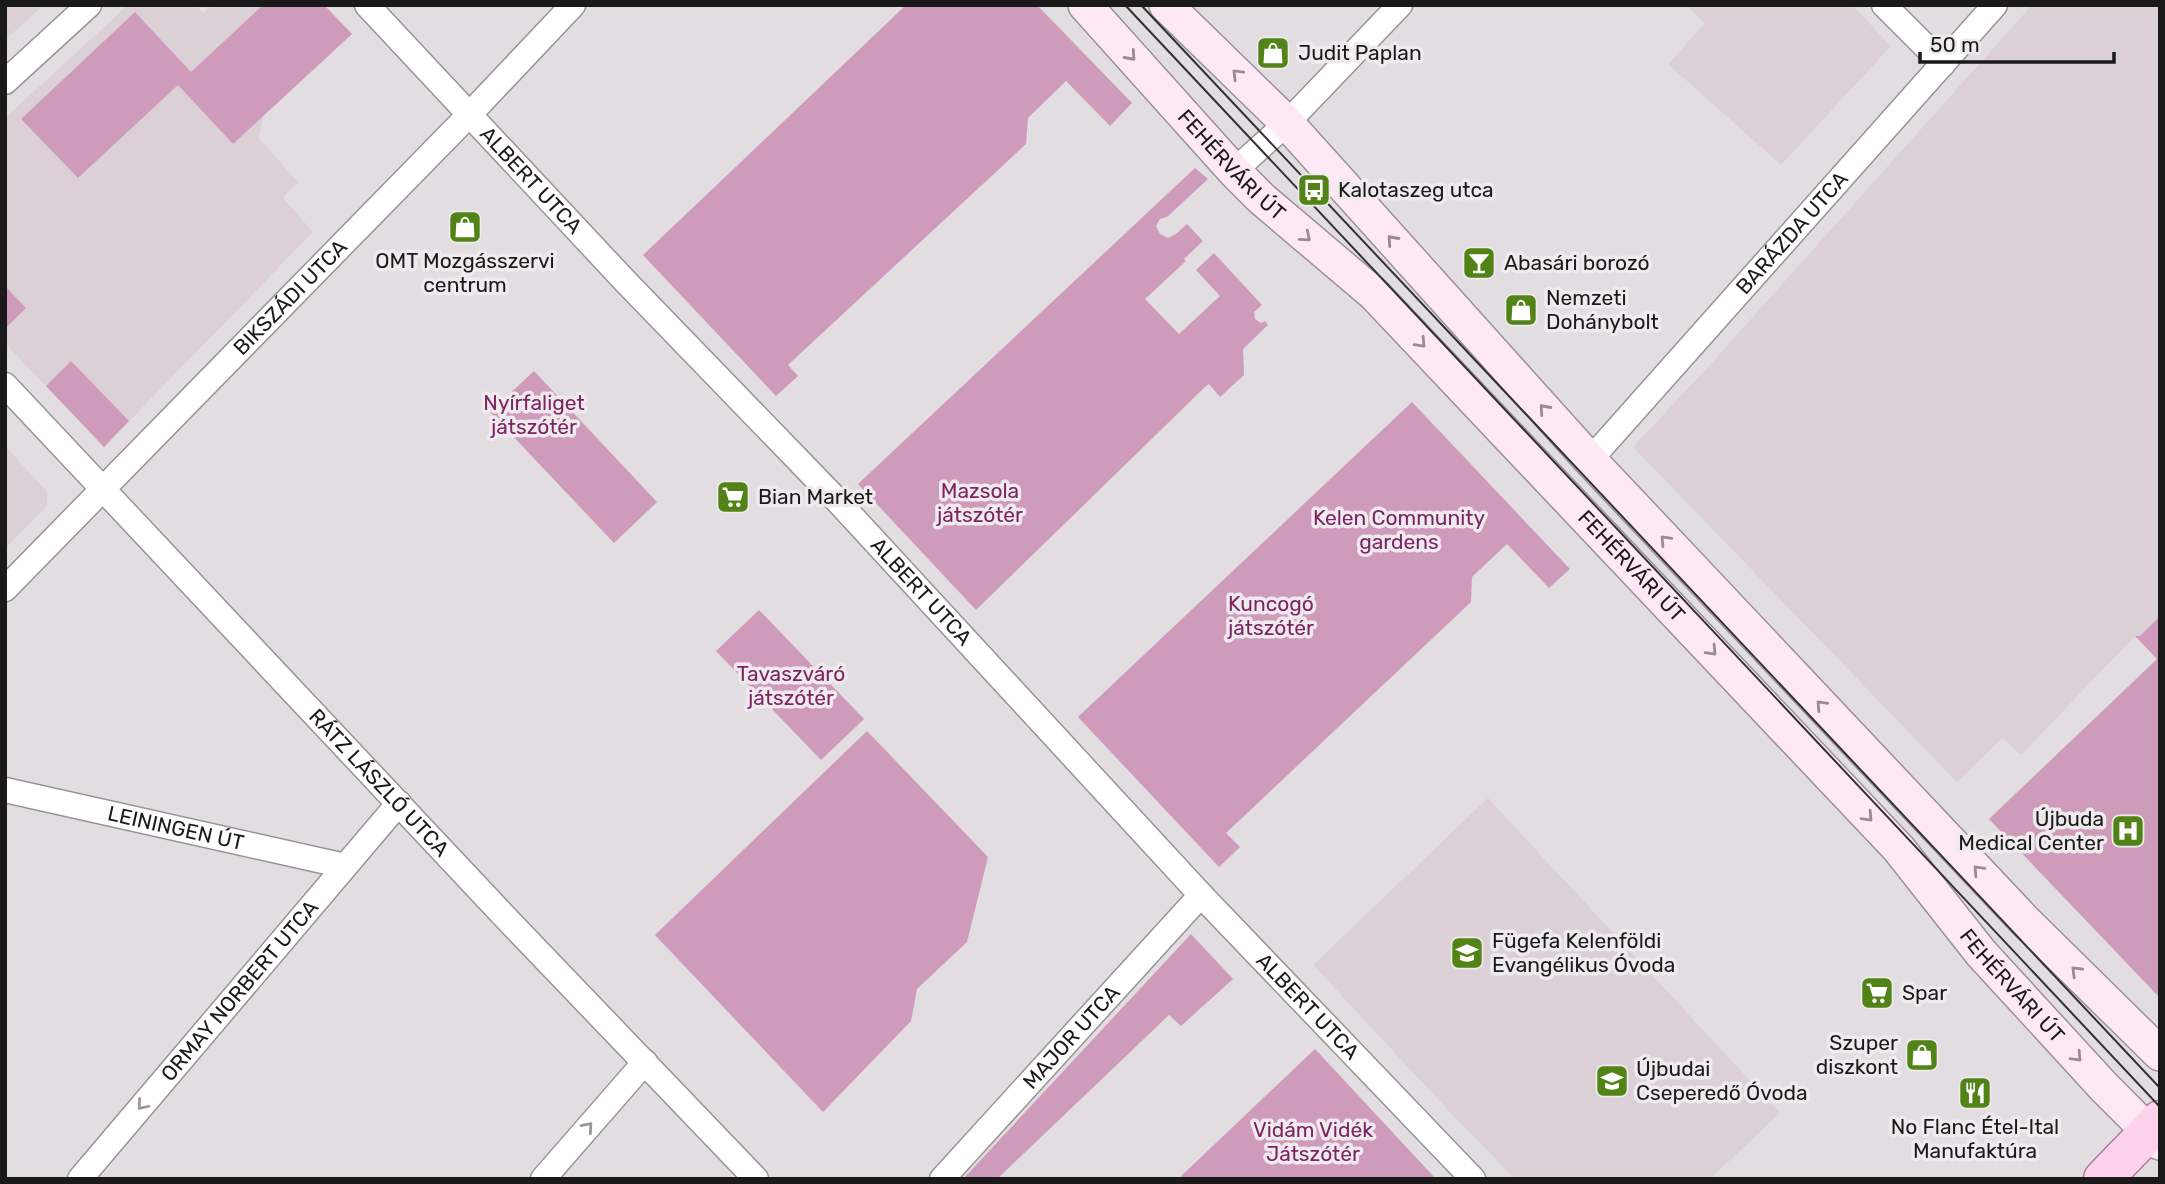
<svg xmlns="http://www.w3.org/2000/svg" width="2165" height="1184" viewBox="0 0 2165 1184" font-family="Rubik,sans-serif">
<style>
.built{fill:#dcd0d7}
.green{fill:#cf9bbb}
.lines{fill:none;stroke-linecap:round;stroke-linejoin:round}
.street-casing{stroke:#989396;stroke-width:27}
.secondary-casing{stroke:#989396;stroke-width:36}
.primary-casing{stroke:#ae7d9b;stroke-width:41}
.street{stroke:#fff;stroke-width:24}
.secondary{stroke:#fee8f6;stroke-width:33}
.primary{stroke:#fed1ec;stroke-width:38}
.tram{stroke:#333133;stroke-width:2}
.oneway{stroke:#988b93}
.oneway2{stroke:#989898}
.labels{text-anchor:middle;stroke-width:7;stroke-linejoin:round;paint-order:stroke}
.poi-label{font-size:21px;fill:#1b1a1b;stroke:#efeaed;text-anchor:start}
.street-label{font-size:21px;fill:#1b1a1b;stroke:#efeaed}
.park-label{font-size:21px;fill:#7e2463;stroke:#efeaed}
</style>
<rect width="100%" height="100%" fill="#e2dde0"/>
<!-- built -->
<path class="built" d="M 5,5 L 44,5 L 5,40 Z
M 128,5 L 196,5 L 203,13 L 212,5 L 324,5 L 352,34 L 263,116 L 259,138 L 298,182 L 283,198 L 313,232 L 104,447 L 5,343 L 5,118 Z
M 1686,5 L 1852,5 L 1891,46 L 1781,165 L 1668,64 L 1705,23 Z
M 2032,5 L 2160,5 L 2160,616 L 2140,636 L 2135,636 L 2021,755 L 2002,738 L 1957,782 L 1633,447 L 1708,367 Z
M 5,446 L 47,491 L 47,506 L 5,549 Z
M 1488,798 L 1780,1113 L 1710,1179 L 1515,1179 L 1445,1107 L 1313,965 Z"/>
<!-- green -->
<path class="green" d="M 263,5 L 324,5 L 352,34 L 233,144 L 178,85 L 78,178 L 21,119 L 135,12 L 191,72 Z
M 906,5 L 1037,5 L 1132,103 L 1110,126 L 1066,81 L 1028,118 L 1026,144 L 788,365 L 798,376 L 776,396 L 643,255 Z
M 1195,168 L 1208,179 L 1167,217 L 1160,219 L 1156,226 L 1160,234 L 1168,238 L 1176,234 L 1187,224 L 1203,241 L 1184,259 L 1186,261 L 1145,299 L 1179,334 L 1220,296 L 1196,270 L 1214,253 L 1262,305 L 1254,312 L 1255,319 L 1261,323 L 1265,321 L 1268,325 L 1243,349 L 1244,375 L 1220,397 L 1209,384 L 1205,387 L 976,610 L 858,484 Z
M 5,286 L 26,308 L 7,327 L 5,325 Z
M 71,361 L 129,421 L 104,447 L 46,386 Z
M 534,371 L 657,502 L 614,543 L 490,412 Z
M 1412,402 L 1570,569 L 1549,588 L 1507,544 L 1472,577 L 1471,602 L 1226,833 L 1240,847 L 1219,867 L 1078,717 Z
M 759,610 L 864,719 L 821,760 L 716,651 Z
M 2160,616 L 2160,998 L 1989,819 L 2157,659 L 2135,636 L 2140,636 Z
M 867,731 L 988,857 L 967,942 L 917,989 L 911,1021 L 823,1112 L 655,935 Z
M 1191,934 L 1233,979 L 1181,1026 L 1169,1015 L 997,1179 L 963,1179 Z
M 1315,1049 L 1436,1179 L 1178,1179 Z"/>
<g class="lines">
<defs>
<g id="street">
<path id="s1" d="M 367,5 L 625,281 L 833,496 L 1201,895 L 1473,1179"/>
<path d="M 1884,5 L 1943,64"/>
<path d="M 5,82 L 89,5"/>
<path d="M 1234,171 L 1287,123 L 1400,5"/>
<path id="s2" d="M 5,385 L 505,917 L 756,1179"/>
<path id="s3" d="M 1590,460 L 1995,5"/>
<path id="s4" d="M 5,589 L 469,115 L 573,5"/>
<path id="s5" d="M 5,790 L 345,866"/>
<path id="s6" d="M 80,1179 L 399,803"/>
<path d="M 543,1179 L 645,1062"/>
<path id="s7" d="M 942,1179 L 1201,895"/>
</g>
<g id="secondary">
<path id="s8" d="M 1085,5 L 1234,171 L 1262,199 L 1374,294 L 1899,849 L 1981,953 L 2104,1087 L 2160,1143"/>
<path d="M 1166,5 L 1287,123 L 1590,460 L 2024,920 L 2160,1054"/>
</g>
<path id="primary" d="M 2103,1179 L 2160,1120"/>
</defs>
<!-- street casing -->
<use href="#street" class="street-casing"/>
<!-- secondary casing -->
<use href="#secondary" class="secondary-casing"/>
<!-- primary casing -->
<use href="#primary" class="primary-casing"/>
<!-- street -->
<use href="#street" class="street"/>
<!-- secondary -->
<use href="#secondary" class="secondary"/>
<!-- primary -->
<use href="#primary" class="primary"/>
<!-- tram -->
<path class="tram" d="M 1125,5 L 2160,1107
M 1141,5 L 2160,1088"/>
</g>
<!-- one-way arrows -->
<defs><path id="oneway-chevron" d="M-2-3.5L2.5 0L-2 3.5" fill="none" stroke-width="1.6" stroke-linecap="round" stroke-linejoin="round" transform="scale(1.75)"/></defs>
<g class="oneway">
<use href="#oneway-chevron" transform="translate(1131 56) rotate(48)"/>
<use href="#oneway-chevron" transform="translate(1237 74) rotate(-135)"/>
<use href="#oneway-chevron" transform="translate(1306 237) rotate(40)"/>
<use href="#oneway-chevron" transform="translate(1392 240) rotate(-132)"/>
<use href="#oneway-chevron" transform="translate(1421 343) rotate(47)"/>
<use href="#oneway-chevron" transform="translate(1544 409) rotate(-132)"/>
<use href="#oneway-chevron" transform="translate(1665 540) rotate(-133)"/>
<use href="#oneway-chevron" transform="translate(1712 651) rotate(47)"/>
<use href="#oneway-chevron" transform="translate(1821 705) rotate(-133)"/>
<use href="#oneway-chevron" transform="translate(1868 817) rotate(47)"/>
<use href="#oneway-chevron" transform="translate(1978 870) rotate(-133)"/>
<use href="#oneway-chevron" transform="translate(2076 971) rotate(-135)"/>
<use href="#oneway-chevron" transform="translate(2077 1057) rotate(47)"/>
</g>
<g class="oneway2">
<use href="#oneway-chevron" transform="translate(142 1105) rotate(130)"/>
<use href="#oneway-chevron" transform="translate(588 1127) rotate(-49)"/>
</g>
<!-- icons -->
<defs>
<symbol id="shop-square" viewBox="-11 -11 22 22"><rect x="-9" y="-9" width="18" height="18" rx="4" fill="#518317" stroke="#efeaed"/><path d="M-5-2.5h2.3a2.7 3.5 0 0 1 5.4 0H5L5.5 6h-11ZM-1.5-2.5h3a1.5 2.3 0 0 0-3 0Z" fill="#fff"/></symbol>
<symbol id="bus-square" viewBox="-11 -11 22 22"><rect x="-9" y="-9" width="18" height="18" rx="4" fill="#518317" stroke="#efeaed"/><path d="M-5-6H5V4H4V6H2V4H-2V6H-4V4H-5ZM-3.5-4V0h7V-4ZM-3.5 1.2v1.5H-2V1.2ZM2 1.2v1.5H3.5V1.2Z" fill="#fff"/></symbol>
<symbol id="bar-square" viewBox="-11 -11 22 22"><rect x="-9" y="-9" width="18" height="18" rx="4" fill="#518317" stroke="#efeaed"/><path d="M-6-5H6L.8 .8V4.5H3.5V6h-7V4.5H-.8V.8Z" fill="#fff"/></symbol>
<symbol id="supermarket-square" viewBox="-11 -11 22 22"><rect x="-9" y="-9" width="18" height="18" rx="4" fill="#518317" stroke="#efeaed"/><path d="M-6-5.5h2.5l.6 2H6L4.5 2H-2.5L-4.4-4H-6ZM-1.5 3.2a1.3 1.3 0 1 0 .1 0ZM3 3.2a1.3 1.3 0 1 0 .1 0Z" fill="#fff"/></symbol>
<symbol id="hospital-square" viewBox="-11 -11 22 22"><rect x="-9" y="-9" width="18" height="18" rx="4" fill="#518317" stroke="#efeaed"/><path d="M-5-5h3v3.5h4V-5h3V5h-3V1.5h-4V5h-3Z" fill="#fff"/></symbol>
<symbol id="school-square" viewBox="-11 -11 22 22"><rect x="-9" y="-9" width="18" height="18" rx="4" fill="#518317" stroke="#efeaed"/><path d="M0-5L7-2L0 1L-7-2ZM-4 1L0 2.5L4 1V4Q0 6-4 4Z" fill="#fff"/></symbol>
<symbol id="restaurant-square" viewBox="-11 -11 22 22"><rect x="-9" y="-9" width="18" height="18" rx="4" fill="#518317" stroke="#efeaed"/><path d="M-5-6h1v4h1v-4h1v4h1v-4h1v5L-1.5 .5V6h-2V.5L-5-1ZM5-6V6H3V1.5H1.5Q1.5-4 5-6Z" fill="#fff"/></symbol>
</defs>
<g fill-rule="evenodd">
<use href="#shop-square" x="1254" y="34" width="38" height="38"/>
<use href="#bus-square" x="1295" y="171" width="38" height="38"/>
<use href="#shop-square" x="446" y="208" width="38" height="38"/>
<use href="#bar-square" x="1460" y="244" width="38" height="38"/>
<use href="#shop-square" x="1502" y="291" width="38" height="38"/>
<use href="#supermarket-square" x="714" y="478" width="38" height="38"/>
<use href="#hospital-square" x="2109" y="812" width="38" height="38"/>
<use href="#school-square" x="1448" y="934" width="38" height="38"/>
<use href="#supermarket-square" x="1858" y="974" width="38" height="38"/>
<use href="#shop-square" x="1903" y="1036" width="38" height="38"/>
<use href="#school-square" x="1593" y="1062" width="38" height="38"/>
<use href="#restaurant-square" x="1956" y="1074" width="38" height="38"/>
</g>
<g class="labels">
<!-- poi labels -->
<g class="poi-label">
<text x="1298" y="60">Judit Paplan</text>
<text x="1338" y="197">Kalotaszeg utca</text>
<text x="465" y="268" text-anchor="middle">OMT Mozgásszervi<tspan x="465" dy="24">centrum</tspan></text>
<text x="1504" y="270">Abasári borozó</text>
<text x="1546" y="305">Nemzeti<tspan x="1546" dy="24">Dohánybolt</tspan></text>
<text x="758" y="504">Bian Market</text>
<text x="2104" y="826" text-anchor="end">Újbuda<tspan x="2104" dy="24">Medical Center</tspan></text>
<text x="1492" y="948">Fügefa Kelenföldi<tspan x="1492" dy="24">Evangélikus Óvoda</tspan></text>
<text x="1902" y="1000">Spar</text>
<text x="1898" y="1050" text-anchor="end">Szuper<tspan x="1898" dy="24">diszkont</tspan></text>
<text x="1636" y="1076">Újbudai<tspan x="1636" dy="24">Cseperedő Óvoda</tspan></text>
<text x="1975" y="1134" text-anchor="middle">No Flanc Étel-Ital<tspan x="1975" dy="24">Manufaktúra</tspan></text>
</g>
<!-- street labels -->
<g class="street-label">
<text dy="7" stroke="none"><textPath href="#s8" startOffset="217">FEHÉRVÁRI ÚT</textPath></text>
<text dy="7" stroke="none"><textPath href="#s1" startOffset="240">ALBERT UTCA</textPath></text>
<text dy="7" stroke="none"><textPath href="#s3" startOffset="304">BARÁZDA UTCA</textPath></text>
<text dy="7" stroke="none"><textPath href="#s4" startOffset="408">BIKSZÁDI UTCA</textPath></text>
<text dy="7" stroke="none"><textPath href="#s8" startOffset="784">FEHÉRVÁRI ÚT</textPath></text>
<text dy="7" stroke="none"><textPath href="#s1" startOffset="807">ALBERT UTCA</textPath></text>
<text dy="7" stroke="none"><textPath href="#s2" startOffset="546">RÁTZ LÁSZLÓ UTCA</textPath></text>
<text dy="7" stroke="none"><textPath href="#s5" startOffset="175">LEININGEN ÚT</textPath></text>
<text dy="7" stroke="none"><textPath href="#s8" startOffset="1351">FEHÉRVÁRI ÚT</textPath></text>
<text dy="7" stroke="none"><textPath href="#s6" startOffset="247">ORMAY NORBERT UTCA</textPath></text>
<text dy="7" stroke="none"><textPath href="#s1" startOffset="1374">ALBERT UTCA</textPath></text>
<text dy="7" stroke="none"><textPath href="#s7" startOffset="192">MAJOR UTCA</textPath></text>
</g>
<!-- park labels -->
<g class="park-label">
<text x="534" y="410">Nyírfaliget<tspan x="534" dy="24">játszótér</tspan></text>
<text x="980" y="498">Mazsola<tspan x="980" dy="24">játszótér</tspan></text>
<text x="1399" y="525">Kelen Community<tspan x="1399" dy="24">gardens</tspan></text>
<text x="1271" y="611">Kuncogó<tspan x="1271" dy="24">játszótér</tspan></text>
<text x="791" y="681">Tavaszváró<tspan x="791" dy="24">játszótér</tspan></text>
<text x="1313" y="1137">Vidám Vidék<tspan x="1313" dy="24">Játszótér</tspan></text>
</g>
</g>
<!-- border -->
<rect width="2165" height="1184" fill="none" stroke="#1b1a1b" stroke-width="14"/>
<!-- scale -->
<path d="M1920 52v10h194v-10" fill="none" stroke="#1b1a1b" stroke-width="3.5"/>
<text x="1930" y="52" font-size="21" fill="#1b1a1b" stroke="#efeaed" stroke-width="5" paint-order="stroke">50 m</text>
</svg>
